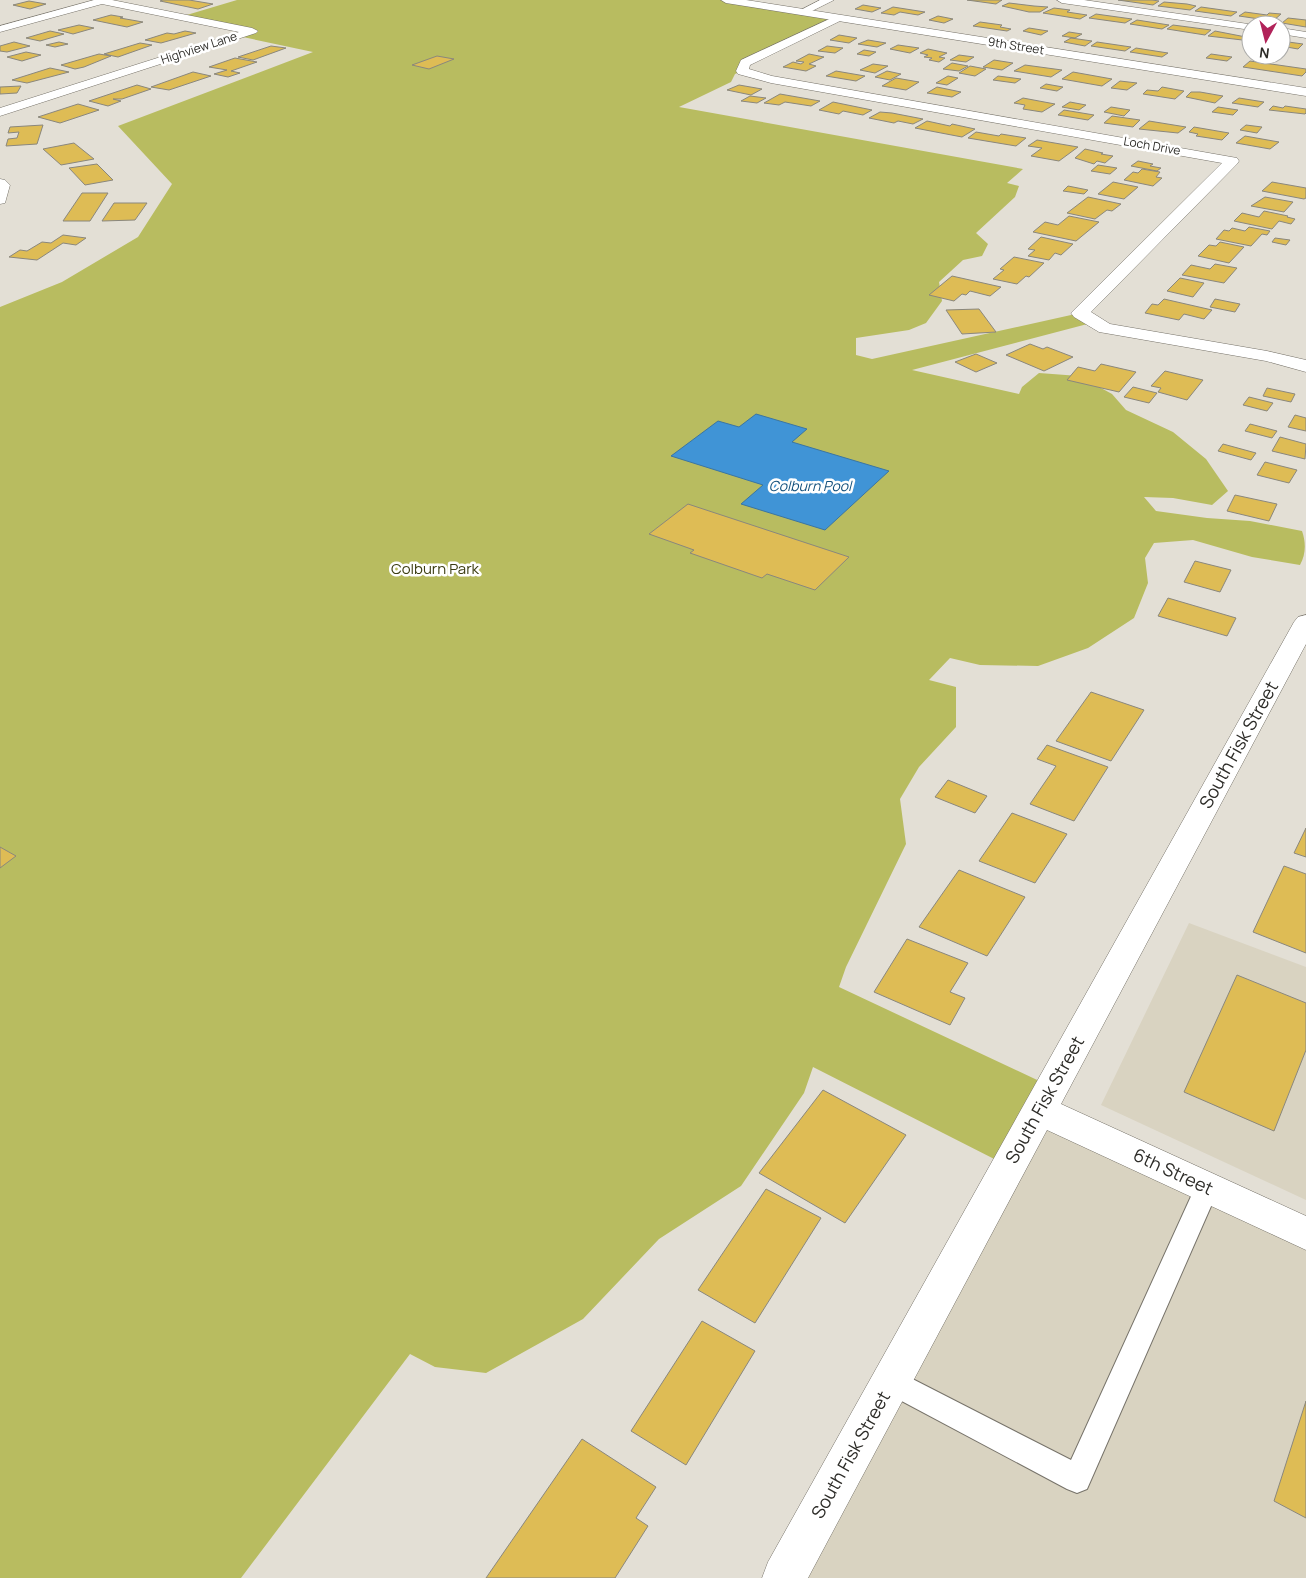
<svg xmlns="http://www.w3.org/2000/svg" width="1306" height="1578" viewBox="0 0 1306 1578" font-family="Manrope,sans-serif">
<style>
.built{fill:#d9d3c1}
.green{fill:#b8bc60}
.water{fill:#4094d6;stroke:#3a75a2}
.building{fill:#debc55;stroke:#8a877d}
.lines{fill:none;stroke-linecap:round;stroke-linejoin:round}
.service-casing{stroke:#77736a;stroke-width:2}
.minor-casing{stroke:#77736a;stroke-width:1}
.tertiary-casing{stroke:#77736a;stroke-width:1}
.service{fill:#fff;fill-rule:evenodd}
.minor{fill:#fff;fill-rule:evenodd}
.tertiary{fill:#fff;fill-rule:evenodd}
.labels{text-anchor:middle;stroke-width:5;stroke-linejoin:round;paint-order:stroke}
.far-street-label{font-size:12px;fill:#2d2c28;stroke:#fff}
.far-water-label{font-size:14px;font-style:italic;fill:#13507c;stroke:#fff}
.park-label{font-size:15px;fill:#3b3c11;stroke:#fff}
.near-street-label{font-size:18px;fill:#2d2c28;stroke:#fff}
</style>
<rect width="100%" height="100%" fill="#e3dfd5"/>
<!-- built -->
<path class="built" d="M 1189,923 L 1306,967 L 1306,1200 L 1101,1105 Z
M 1039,1110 L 1306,1234 L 1306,1578 L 784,1578 Z"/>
<!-- green -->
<path class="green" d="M 237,0 L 726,0 L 838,18 L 745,63 L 742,71 L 735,74 L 731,82 L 679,107 L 1023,169 L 1007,183 L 1019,186 L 1015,197 L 976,233 L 988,244 L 982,256 L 963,260 L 939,282 L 942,301 L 926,323 L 909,330 L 856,338 L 856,355 L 872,359 L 1080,313 L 1095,322 L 912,370 L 1019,394 L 1022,387 L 1039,373 L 1079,376 L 1112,394 L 1126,410 L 1173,432 L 1206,459 L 1228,491 L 1212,505 L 1173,498 L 1144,497 L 1156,511 L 1207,518 L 1250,521 L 1302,531 C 1306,542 1306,555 1300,565 L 1252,557 L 1193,540 L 1154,543 L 1145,558 L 1148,583 L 1134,618 L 1088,648 L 1038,666 L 980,665 L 950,658 L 929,680 L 956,687 L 956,727 L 919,767 L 900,799 L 906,844 L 846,967 L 839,987 L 1052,1087 L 1008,1166 L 813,1067 L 804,1093 L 741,1186 L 659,1239 L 583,1319 L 486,1373 L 435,1367 L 410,1354 L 241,1578 L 0,1578 L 0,307 L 62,282 L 138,237 L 172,184 L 118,126 L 313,52 L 238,36 L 251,32 L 180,17 Z"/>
<!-- water -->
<path class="water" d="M 756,414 L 807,429 L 792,442 L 889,471 L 825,530 L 741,504 L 763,485 L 671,456 L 718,421 L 739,427 Z"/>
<!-- building -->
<path class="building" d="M 163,0 L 189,0 L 213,4 L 198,9 L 160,1 Z
M 967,0 L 1002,0 L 996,4 Z
M 1118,0 L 1152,0 L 1159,1 L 1153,5 Z
M 29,1 L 46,4 L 30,9 L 13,5 Z
M 1164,2 L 1187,4 L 1196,6 L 1190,10 L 1158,6 Z
M 1009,3 L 1034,6 L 1048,7 L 1040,12 L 1029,12 L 1002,6 Z
M 863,5 L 881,8 L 872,12 L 855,9 Z
M 893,7 L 925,12 L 918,15 L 900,12 L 894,15 L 881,13 Z
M 1201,7 L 1237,12 L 1231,16 L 1195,11 Z
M 1054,8 L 1070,10 L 1067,12 L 1087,15 L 1080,19 L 1043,13 Z
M 1245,12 L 1267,15 L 1269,13 L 1281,14 L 1273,21 L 1239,16 Z
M 1096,14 L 1132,19 L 1125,23 L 1089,18 Z
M 111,15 L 123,17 L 120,18 L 143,22 L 127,27 L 93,20 Z
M 938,16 L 953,19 L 944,23 L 929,20 Z
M 1288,18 L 1306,20 L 1306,27 L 1282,23 Z
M 1137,20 L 1169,25 L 1162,29 L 1130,24 Z
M 980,22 L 1002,25 L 1000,27 L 1011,29 L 1007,31 L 973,26 Z
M 79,25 L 94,28 L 73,34 L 58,30 Z
M 1173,25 L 1211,30 L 1205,35 L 1167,29 Z
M 1029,28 L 1048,31 L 1041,35 L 1023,31 Z
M 50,31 L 64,34 L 40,41 L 26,38 Z
M 185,31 L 196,33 L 161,43 L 145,40 L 167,33 L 174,34 Z
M 1215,31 L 1251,38 L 1251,41 L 1208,36 Z
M 1069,32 L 1082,34 L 1075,38 L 1062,36 Z
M 839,35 L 857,38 L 849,43 L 830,40 Z
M 1071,38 L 1092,41 L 1085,46 L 1064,42 Z
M 868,40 L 886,43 L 877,47 L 858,44 Z
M 1281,41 L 1303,44 L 1298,49 L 1281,46 Z
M 14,42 L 30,46 L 7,52 L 0,51 L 0,46 Z
M 59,42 L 68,44 L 55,47 L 46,45 Z
M 1097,42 L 1131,47 L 1125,51 L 1091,46 Z
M 140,43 L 152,45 L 118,57 L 104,54 Z
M 898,45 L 919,48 L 910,53 L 890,49 Z
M 271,46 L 286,48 L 253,60 L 238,57 Z
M 827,46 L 843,48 L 835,53 L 818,51 Z
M 1136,48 L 1168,53 L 1162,57 L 1130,52 Z
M 928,49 L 947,53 L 939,57 L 945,58 L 939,62 L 929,60 L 932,58 L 924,57 L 928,55 L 920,53 Z
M 864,50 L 876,52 L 869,56 L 857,54 Z
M 26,52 L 41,55 L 22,61 L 7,57 Z
M 99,54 L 111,56 L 84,67 L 75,69 L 61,65 Z
M 809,54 L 824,57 L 809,64 L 816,66 L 806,71 L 783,67 L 793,62 L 801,64 L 804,62 L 796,61 Z
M 1211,54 L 1232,57 L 1227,61 L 1206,58 Z
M 959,55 L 974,57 L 966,62 L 950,60 Z
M 437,56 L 454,59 L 429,69 L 412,65 Z
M 235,58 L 257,62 L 231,71 L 240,73 L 228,77 L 214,74 L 227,70 L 209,67 Z
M 994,60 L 1013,63 L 1002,70 L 983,67 Z
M 1250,61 L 1306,69 L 1306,72 L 1302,76 L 1243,67 Z
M 952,63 L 968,66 L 959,71 L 943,69 Z
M 873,64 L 888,66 L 875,73 L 860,70 Z
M 1025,65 L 1062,70 L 1051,77 L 1014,71 Z
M 970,66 L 986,69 L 975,76 L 959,73 Z
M 50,68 L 69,72 L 27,83 L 12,80 Z
M 836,71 L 865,76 L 856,81 L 826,76 Z
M 887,71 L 901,74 L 890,80 L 875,77 Z
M 193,72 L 211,76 L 169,90 L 151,87 Z
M 1073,72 L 1112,79 L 1102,86 L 1062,79 Z
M 948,76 L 958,78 L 947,85 L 936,83 Z
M 998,76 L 1021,79 L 1015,83 L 993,80 Z
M 896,78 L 919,82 L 906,90 L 882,86 Z
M 1120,81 L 1137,83 L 1127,90 L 1111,88 Z
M 1046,84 L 1063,87 L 1057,91 L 1040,88 Z
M 137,85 L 151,89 L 122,99 L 113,99 L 121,101 L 108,106 L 89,101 Z
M 739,85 L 762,89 L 751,95 L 727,90 Z
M 21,86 L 17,93 L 0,94 L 0,87 Z
M 937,87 L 961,92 L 952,97 L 927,93 Z
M 1162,87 L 1184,91 L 1175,99 L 1143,94 L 1147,90 L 1158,91 Z
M 1191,92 L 1200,92 L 1223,96 L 1215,103 L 1186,97 Z
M 780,94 L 820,101 L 811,106 L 785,102 L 779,105 L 764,103 Z
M 750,96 L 766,98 L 757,103 L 741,101 Z
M 1023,98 L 1055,104 L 1042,112 L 1023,109 L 1025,105 L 1014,103 Z
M 1239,98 L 1264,102 L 1258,107 L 1232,103 Z
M 833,102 L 872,110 L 863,115 L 843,111 L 839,114 L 819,110 Z
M 1070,102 L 1086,105 L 1079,110 L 1062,107 Z
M 78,104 L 99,110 L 60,123 L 38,117 Z
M 1273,106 L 1283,108 L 1285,106 L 1306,109 L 1306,113 L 1305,114 L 1269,110 Z
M 1111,107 L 1130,110 L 1124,116 L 1104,112 Z
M 1218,107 L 1238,110 L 1233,115 L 1212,112 Z
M 1064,110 L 1094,115 L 1088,120 L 1058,115 Z
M 880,112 L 892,113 L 923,119 L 913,124 L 898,121 L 894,123 L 869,118 Z
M 1112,116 L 1140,120 L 1133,127 L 1104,123 Z
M 927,121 L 950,126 L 952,124 L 975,129 L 962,137 L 915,128 Z
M 1149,121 L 1186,127 L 1178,133 L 1139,129 Z
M 43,125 L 37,144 L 6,146 L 8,139 L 17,138 L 19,132 L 8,133 L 10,127 Z
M 1246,125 L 1262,127 L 1257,133 L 1240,130 Z
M 1194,127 L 1229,133 L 1222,140 L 1196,136 L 1198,134 L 1189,132 Z
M 976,132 L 999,136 L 1001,134 L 1026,138 L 1016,146 L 968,138 Z
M 1245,136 L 1279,142 L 1270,149 L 1236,143 Z
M 1037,140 L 1078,147 L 1059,161 L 1031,156 L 1042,148 L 1028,146 Z
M 74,143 L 94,159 L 61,165 L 43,149 Z
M 1085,149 L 1103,153 L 1101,154 L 1113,156 L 1105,163 L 1097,161 L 1094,164 L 1075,158 Z
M 1138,161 L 1153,164 L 1150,166 L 1161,168 L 1157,171 L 1131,166 Z
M 97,164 L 113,180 L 85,185 L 69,168 Z
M 1098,165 L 1117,168 L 1110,174 L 1091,171 Z
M 1142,169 L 1160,172 L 1156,177 L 1162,178 L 1153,186 L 1124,180 L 1133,172 L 1138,173 Z
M 1113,182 L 1138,187 L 1124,199 L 1098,194 Z
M 1272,182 L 1306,188 L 1306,198 L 1304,199 L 1262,191 Z
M 1068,186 L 1088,190 L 1084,194 L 1063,191 Z
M 82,193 L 108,193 L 90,221 L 63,221 Z
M 1088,197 L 1121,204 L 1112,211 L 1107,210 L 1095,219 L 1067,213 Z
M 1265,197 L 1293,202 L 1284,212 L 1251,206 Z
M 114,203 L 147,203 L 135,220 L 102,221 Z
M 1264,211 L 1288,216 L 1287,217 L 1295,219 L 1291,224 L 1279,221 L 1272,229 L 1234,221 L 1242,213 L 1259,217 Z
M 1069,216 L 1099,222 L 1076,241 L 1033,232 L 1045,222 L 1058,225 Z
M 1249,227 L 1270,231 L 1267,235 L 1262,234 L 1251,246 L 1216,239 L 1224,230 L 1229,231 L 1232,228 L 1245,231 Z
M 63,235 L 86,238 L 76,245 L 63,243 L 37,260 L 9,257 L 20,250 L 27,251 L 42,242 L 51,243 Z
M 1041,237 L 1073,244 L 1061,255 L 1055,253 L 1049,260 L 1028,256 L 1035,250 L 1028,249 Z
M 1275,238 L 1290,240 L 1286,245 L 1272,242 Z
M 1220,242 L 1244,247 L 1229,263 L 1198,256 L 1209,245 L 1216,246 Z
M 1014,257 L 1044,263 L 1029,277 L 1026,276 L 1017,284 L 993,279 L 1004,270 L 1000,269 Z
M 1215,264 L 1237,268 L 1224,283 L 1182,275 L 1191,265 L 1210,269 Z
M 952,276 L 1001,287 L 990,296 L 970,291 L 966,295 L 962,294 L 954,301 L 929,295 Z
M 1180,278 L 1204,283 L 1193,297 L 1167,291 Z
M 1164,299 L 1212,310 L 1204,319 L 1184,314 L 1179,320 L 1145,313 L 1152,304 L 1158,305 Z
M 1215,299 L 1240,304 L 1235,312 L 1210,307 Z
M 979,309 L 996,332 L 962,334 L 946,310 Z
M 1030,344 L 1043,349 L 1047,347 L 1073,357 L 1044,371 L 1006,355 Z
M 976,354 L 997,363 L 976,372 L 955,362 Z
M 1101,364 L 1136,372 L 1119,392 L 1067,380 L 1078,367 L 1095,371 Z
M 1165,371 L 1203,380 L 1187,400 L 1158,392 L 1161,388 L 1151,386 Z
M 1133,387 L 1157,393 L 1149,403 L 1124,397 Z
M 1267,388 L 1295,394 L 1291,402 L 1263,396 Z
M 1249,397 L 1273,403 L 1267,411 L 1243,405 Z
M 1295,415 L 1306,418 L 1306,431 L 1288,427 Z
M 1250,424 L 1277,431 L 1272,438 L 1245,431 Z
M 1280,437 L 1306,444 L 1305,459 L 1272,451 Z
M 1223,444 L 1256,453 L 1251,460 L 1218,451 Z
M 1265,462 L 1297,470 L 1289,483 L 1257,475 Z
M 1235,495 L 1277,504 L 1269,521 L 1227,511 Z
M 688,504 L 697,507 L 849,557 L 815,590 L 767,574 L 762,578 L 690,553 L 694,550 L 649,534 Z
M 1195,561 L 1231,570 L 1220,592 L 1184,582 Z
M 1168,598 L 1236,618 L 1227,636 L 1158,616 Z
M 1091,692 L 1144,710 L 1111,761 L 1056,741 Z
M 1047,745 L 1108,767 L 1074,821 L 1030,804 L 1056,766 L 1037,759 Z
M 948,780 L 987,796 L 975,813 L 935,797 Z
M 1012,813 L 1067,834 L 1035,883 L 979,861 Z
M 1306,828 L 1306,857 L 1294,853 Z
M 0,847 L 16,856 L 0,868 Z
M 1284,866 L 1306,874 L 1306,953 L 1253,932 Z
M 959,870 L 1025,897 L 987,956 L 919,927 Z
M 907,939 L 968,963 L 950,992 L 965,998 L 950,1025 L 874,992 Z
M 1237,975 L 1306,1003 L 1306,1050 L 1274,1131 L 1184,1092 Z
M 823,1090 L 906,1135 L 845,1223 L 759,1173 Z
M 766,1189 L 821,1218 L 755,1323 L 698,1290 Z
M 702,1321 L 755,1351 L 686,1465 L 631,1431 Z
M 1306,1401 L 1306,1518 L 1274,1501 Z
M 582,1439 L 656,1487 L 636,1518 L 648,1526 L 615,1578 L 486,1578 Z"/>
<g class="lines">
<defs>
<path id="service" d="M 1207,1177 L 1216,1181 L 1219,1188 L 1087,1489 L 1077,1493 L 1067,1489 L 881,1390 L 877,1381 L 881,1372 L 891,1368 L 1071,1460 L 1198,1181 Z"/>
<path id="minor" d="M 94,0 L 112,0 L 252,28 L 258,31 L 256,33 L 0,116 L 0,108 L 239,32 L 102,4 L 0,32 L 0,26 Z
M 820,0 L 834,0 L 806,14 L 802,15 L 797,12 Z
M 1057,0 L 1084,0 L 1255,25 L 1251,25 L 1251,30 L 1062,3 Z
M 838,15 L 843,18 L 842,20 L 750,65 L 749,69 L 772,76 L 1237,158 L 1239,161 L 1237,164 L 1091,312 L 1110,324 L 1267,351 L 1306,360 L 1306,372 L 1266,361 L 1105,333 L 1099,332 L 1074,317 L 1071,313 L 1222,163 L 771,83 L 738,74 L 736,71 L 741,60 Z
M 1281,28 L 1306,32 L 1306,38 L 1281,34 Z
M 0,179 L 5,180 L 10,185 L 5,203 L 0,204 Z
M 1306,615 L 1306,644 L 1061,1104 L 1306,1216 L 1306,1250 L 1047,1130 L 808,1578 L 762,1578 L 768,1562 L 1294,622 L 1298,617 Z"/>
<path id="tertiary" d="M 721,0 L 746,0 L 1306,88 L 1306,96 L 726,3 Z"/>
</defs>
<!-- service casing -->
<use href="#service" class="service-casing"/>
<!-- minor casing -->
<use href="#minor" class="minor-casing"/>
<!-- tertiary casing -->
<use href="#tertiary" class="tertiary-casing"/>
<!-- service -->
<use href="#service" class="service"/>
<!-- minor -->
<use href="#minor" class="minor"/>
<!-- tertiary -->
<use href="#tertiary" class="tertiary"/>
</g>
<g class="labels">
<!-- far-street labels -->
<g class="far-street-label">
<text transform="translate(1016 46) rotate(9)" y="4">9th Street</text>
<text transform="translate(199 48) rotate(-18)" y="4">Highview Lane</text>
<text transform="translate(1152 146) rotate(10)" y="4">Loch Drive</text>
</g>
<!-- far-water labels -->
<g class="far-water-label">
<text x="810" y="491">Colburn Pool</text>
</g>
<!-- park labels -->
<g class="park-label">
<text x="435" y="574">Colburn Park</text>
</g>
<!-- near-street labels -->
<g class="near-street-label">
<text transform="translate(1239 745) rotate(-61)" y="6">South Fisk Street</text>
<text transform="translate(1045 1100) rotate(-61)" y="6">South Fisk Street</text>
<text transform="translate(1173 1172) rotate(25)" y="6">6th Street</text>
<text transform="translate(851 1455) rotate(-61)" y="6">South Fisk Street</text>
</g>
</g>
<!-- north arrow -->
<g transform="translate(1266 40) rotate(187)"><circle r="24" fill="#ffffff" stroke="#ababa9"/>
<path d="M0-4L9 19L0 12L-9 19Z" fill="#b1235a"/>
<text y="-8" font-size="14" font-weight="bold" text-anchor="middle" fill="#2d2c28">N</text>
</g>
</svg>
